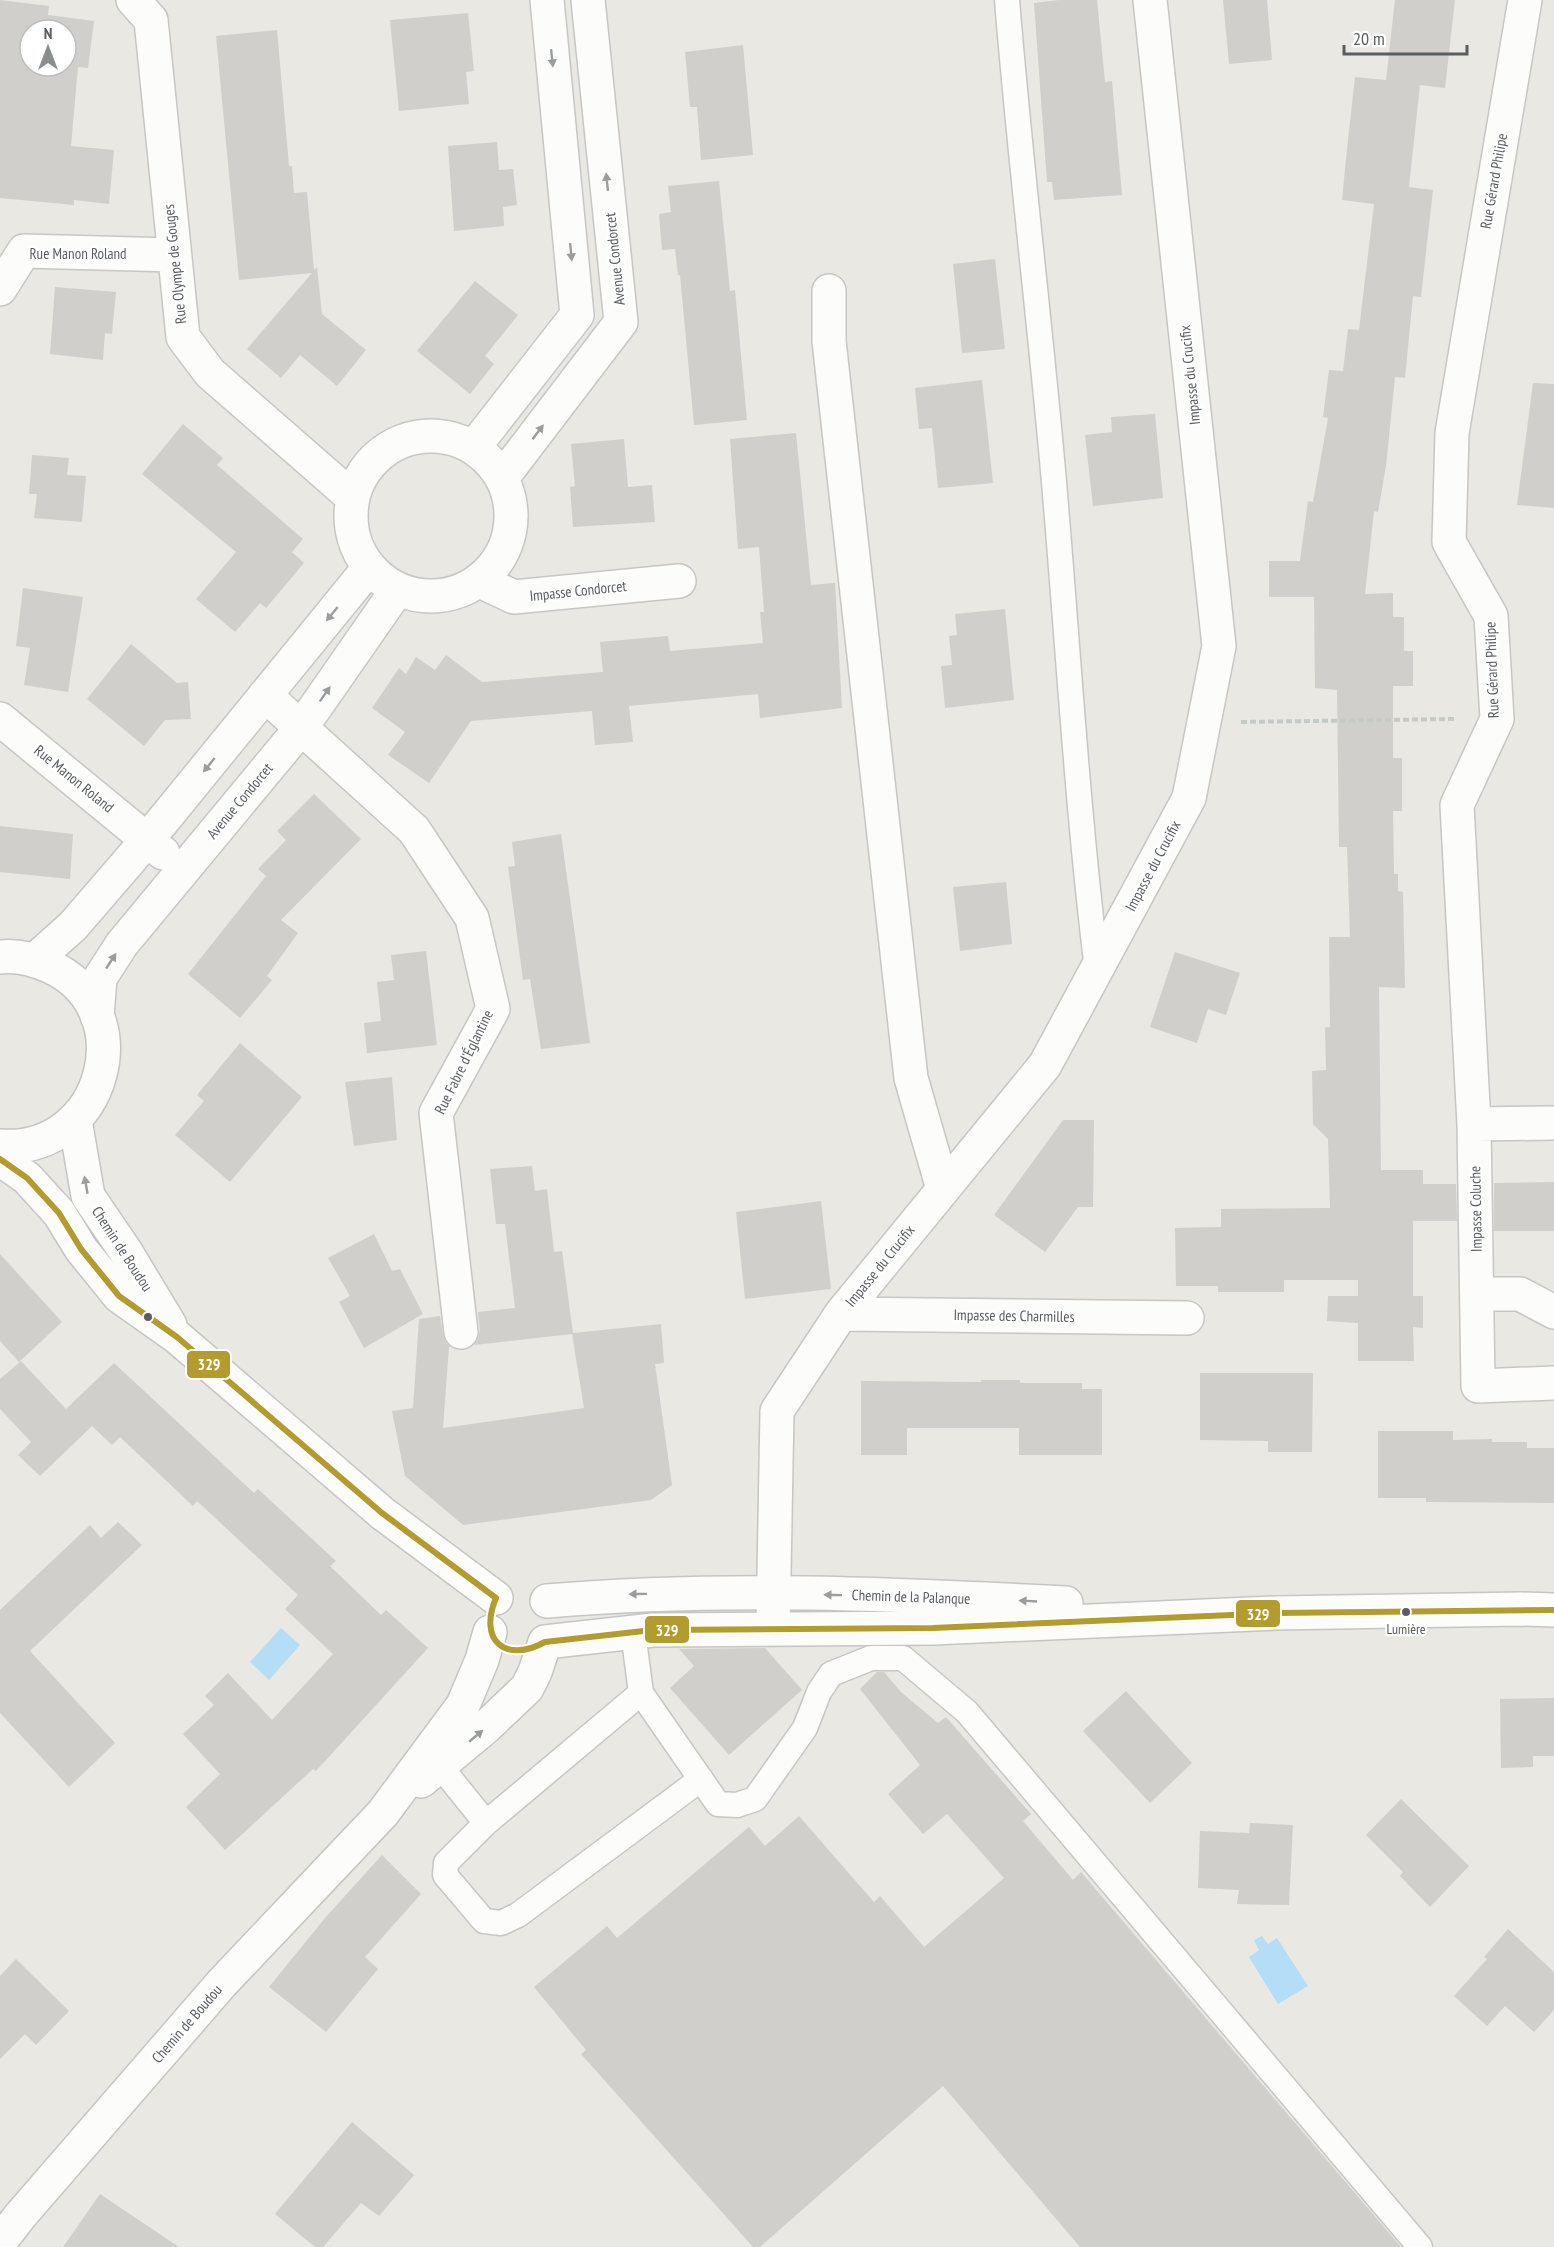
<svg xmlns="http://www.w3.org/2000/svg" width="1554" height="2247" viewBox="0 0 1554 2247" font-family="'PT Sans Narrow',sans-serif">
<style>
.water{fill:#b4ddf7}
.building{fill:#d0cfcc;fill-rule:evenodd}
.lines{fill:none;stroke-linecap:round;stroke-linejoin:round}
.lane-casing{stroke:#c6c6c5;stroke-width:27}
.street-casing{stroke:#c6c6c5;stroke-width:36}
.secondary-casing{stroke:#c5c5c3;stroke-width:36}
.path{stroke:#c4cac6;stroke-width:4;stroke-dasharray:6 3;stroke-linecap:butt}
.lane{stroke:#fcfcfb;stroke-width:24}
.street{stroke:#fcfcfb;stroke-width:33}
.secondary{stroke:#fcfcfb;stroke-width:33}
.bus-1-casing{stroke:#fff;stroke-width:10}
.bus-1{stroke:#b49b2e;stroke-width:6}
.oneway{fill:#9a9d9f}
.bus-dot{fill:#595d61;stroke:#fff;stroke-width:2}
.labels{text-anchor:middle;stroke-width:4.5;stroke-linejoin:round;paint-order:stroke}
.bus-label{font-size:14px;fill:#595d61;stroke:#fff}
.street-label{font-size:15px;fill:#595d61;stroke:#fff}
.line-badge{stroke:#fff;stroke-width:2}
.badge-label{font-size:16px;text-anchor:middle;font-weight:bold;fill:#fff}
</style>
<rect width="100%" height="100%" fill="#e9e8e3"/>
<!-- water -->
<path class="water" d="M 281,1628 L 300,1645 L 269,1680 L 250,1662 Z
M 1262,1936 L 1268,1944 L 1277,1938 L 1308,1986 L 1278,2004 L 1249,1957 L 1259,1950 L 1254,1940 Z"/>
<!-- building -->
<path class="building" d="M 0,0 L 49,6 L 48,15 L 94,21 L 88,68 L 78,67 L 71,146 L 114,150 L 109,204 L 74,200 L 74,205 L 0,198 ZM 30,30 L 66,30 L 66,66 L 30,66 Z
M 1059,0 L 1097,0 L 1105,82 L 1112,81 L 1122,195 L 1054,200 L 1052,182 L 1047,182 L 1034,3 Z
M 1223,0 L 1267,0 L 1272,60 L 1229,64 Z
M 1395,0 L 1455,0 L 1445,88 L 1420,85 L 1409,187 L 1433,190 L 1421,297 L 1413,296 L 1405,378 L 1395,377 L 1386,466 L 1378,512 L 1374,511 L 1365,594 L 1393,593 L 1393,617 L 1404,617 L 1404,651 L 1413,651 L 1413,686 L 1393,686 L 1393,758 L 1402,758 L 1402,811 L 1393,811 L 1394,874 L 1398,874 L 1398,891 L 1403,892 L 1405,988 L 1379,987 L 1381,1170 L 1423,1170 L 1423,1184 L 1456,1184 L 1457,1221 L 1413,1221 L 1413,1296 L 1423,1296 L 1423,1328 L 1413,1327 L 1414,1361 L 1358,1361 L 1358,1323 L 1327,1321 L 1328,1296 L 1358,1296 L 1358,1280 L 1284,1280 L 1284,1292 L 1218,1292 L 1218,1286 L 1176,1286 L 1175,1228 L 1221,1227 L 1221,1209 L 1330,1208 L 1328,1139 L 1313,1124 L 1312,1071 L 1326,1070 L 1325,1027 L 1330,1027 L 1329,937 L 1350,937 L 1347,847 L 1339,847 L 1337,690 L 1315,688 L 1314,597 L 1269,597 L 1269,561 L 1300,561 L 1308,501 L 1313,502 L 1328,418 L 1323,417 L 1329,370 L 1343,371 L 1348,329 L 1359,330 L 1374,204 L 1342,200 L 1347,149 L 1355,77 L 1386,80 Z
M 468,13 L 474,71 L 466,72 L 469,104 L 399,111 L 390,20 Z
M 277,30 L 289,166 L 292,166 L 294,193 L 307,192 L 314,270 L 317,267 L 322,314 L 366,350 L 337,386 L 300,355 L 281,378 L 247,349 L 312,273 L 239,280 L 216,36 Z
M 743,45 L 753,155 L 701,160 L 697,107 L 690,107 L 685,52 Z
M 497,142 L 499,170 L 513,169 L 517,205 L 503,207 L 504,226 L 454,231 L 448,146 Z
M 719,181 L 730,291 L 735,290 L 747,420 L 694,425 L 680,275 L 678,275 L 675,249 L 662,250 L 659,214 L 671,212 L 668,186 Z
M 995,259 L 1005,349 L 962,353 L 953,264 Z
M 475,281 L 518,315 L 485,356 L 494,364 L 470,394 L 417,351 Z
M 55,287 L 116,292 L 112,334 L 105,333 L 103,360 L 50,354 Z
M 982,380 L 993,483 L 938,488 L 932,428 L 919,429 L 915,388 Z
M 1533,383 L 1554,384 L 1554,508 L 1517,505 Z
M 1155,414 L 1163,498 L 1093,506 L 1085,435 L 1112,432 L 1111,417 Z
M 183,424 L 223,458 L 217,465 L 303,539 L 292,552 L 304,563 L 266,608 L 260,603 L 235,632 L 196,599 L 236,552 L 142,474 Z
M 796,433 L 811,585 L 835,583 L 842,708 L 760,718 L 758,694 L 629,706 L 633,742 L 595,745 L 592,711 L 471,721 L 429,783 L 388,755 L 405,732 L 372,708 L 399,668 L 406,674 L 416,657 L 435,670 L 446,655 L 482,682 L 603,672 L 600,642 L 668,636 L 670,651 L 763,643 L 760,612 L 764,612 L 759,547 L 738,549 L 730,439 Z
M 624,439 L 628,487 L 652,485 L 655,522 L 573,527 L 570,487 L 575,486 L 571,444 Z
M 32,455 L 69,458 L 67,475 L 86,476 L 82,522 L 34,518 L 37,494 L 29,494 Z
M 23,588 L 83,597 L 68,692 L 24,685 L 30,648 L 16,646 Z
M 1005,609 L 1014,700 L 945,708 L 941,666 L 952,665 L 949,636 L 957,635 L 955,614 Z
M 131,644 L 177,683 L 188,682 L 191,719 L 165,720 L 144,746 L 87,699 Z
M 314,794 L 361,839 L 281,920 L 298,933 L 267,976 L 272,980 L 240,1018 L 188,974 L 266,876 L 258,869 L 286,840 L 277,831 Z
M 0,826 L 73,834 L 70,879 L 0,872 Z
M 561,834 L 590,1043 L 541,1049 L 530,979 L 523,980 L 508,867 L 515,866 L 512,842 Z
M 1006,882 L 1012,944 L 960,951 L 953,887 Z
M 426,951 L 437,1045 L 367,1053 L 364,1023 L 381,1021 L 377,982 L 394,980 L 391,955 Z
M 1175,952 L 1240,973 L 1226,1015 L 1208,1009 L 1197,1043 L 1150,1027 Z
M 240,1043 L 302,1097 L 230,1182 L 175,1135 L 204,1101 L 197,1095 Z
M 392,1077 L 397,1140 L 354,1146 L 345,1082 Z
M 1063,1120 L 1094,1120 L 1093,1207 L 1078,1207 L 1045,1252 L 994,1215 Z
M 532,1166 L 535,1191 L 547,1189 L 554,1252 L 562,1251 L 573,1333 L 661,1324 L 664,1363 L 655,1364 L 672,1485 L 651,1500 L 463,1525 L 405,1476 L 392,1411 L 413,1408 L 419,1319 L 440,1316 L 443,1335 L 446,1343 L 451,1347 L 449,1347 L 443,1428 L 584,1408 L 572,1334 L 474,1345 L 478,1339 L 480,1330 L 478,1312 L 515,1308 L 505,1224 L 496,1224 L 490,1169 Z
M 1554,1182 L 1554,1231 L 1494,1231 L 1494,1183 Z
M 821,1201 L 831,1289 L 745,1299 L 736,1212 Z
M 374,1234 L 392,1271 L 400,1269 L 423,1314 L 364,1348 L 339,1302 L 350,1296 L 328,1258 Z
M 0,1254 L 62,1322 L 19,1362 L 0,1341 Z
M 21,1361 L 66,1409 L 114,1363 L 254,1493 L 258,1489 L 336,1561 L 330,1566 L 381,1615 L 386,1610 L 428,1648 L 316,1771 L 313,1769 L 225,1850 L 186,1807 L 220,1774 L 183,1734 L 214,1705 L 205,1696 L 228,1673 L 272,1720 L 333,1654 L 285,1609 L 298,1595 L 197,1501 L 193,1506 L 120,1437 L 112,1445 L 92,1426 L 40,1476 L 18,1455 L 31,1442 L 0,1409 L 0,1379 Z
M 1200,1373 L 1313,1373 L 1312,1452 L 1268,1452 L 1268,1441 L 1200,1440 Z
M 981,1380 L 1020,1380 L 1020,1383 L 1082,1383 L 1082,1389 L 1102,1389 L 1102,1455 L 1019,1455 L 1019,1428 L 907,1428 L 907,1455 L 861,1455 L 861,1381 L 981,1382 Z
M 1378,1431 L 1453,1431 L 1453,1440 L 1492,1439 L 1492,1442 L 1527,1442 L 1527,1448 L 1554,1448 L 1554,1503 L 1426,1502 L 1426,1498 L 1378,1498 Z
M 118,1522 L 142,1545 L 30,1651 L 115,1743 L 69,1787 L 0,1713 L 0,1610 L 90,1525 L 101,1538 Z
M 765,1648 L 802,1690 L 729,1755 L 670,1688 L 694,1666 L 679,1649 Z
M 877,1672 L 884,1672 L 901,1692 L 938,1723 L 946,1717 L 1031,1814 L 1023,1821 L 1073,1880 L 1081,1872 L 1401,2247 L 1080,2247 L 943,2086 L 760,2247 L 753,2247 L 581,2054 L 586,2050 L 534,1987 L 607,1926 L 617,1938 L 749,1827 L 765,1846 L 799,1816 L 874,1902 L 880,1896 L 924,1947 L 1004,1878 L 947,1814 L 923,1834 L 888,1794 L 920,1765 L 860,1689 Z
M 1126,1691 L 1192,1763 L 1150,1803 L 1083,1731 Z
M 1554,1698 L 1554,1756 L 1533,1756 L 1533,1767 L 1501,1768 L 1500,1699 Z
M 1401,1799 L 1469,1866 L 1430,1907 L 1400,1876 L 1403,1872 L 1366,1835 Z
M 1250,1823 L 1293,1825 L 1289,1905 L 1237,1904 L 1239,1890 L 1198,1888 L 1200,1831 L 1249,1833 Z
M 382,1855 L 421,1894 L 365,1957 L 378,1969 L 326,2032 L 269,1987 L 325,1918 Z
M 1508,1929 L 1554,1972 L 1554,2010 L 1534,2032 L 1505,2006 L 1487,2026 L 1454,1996 L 1487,1959 L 1484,1957 Z
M 16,1959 L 69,2011 L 36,2045 L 25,2034 L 0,2059 L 0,1976 Z
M 352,2122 L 414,2175 L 379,2216 L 361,2203 L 323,2247 L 315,2247 L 275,2214 Z
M 100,2194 L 179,2247 L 63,2247 Z"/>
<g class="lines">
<defs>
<path id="lane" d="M 1007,0 C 1020,161 1040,321 1054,482 C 1068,645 1077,808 1097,969
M 633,1632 L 641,1693
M 440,1766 L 486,1823 L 641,1693 L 718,1804 L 737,1805 L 755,1799 L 805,1728 L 819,1692 L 831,1674 L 871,1658 L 903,1658 L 967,1712 L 1420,2247
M 486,1823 L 446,1863 L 445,1875 L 484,1921 L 501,1923 L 518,1915 L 701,1779"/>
<path id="street" d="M 133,0 L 151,20 L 183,337 L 210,373 L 352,497
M 1525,0 L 1452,433 L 1449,542 L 1491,616 L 1497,719 L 1457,805 L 1474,1124 L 1554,1123
M 0,289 L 24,251 L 174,255
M 829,291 L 829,341 L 911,1078 L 943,1189
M351 516a80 80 0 1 1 160 0a80 80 0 1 1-160 0Z
M 474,447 L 577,315 L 547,0
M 502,478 L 621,322 L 588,0
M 480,581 L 514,597 L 679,581
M 265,695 L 414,830 L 472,918 L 493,1009 L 436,1113 L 461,1332
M 0,719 L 163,853
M 35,960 L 73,926 L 148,839 L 369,568
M 97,1016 L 100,978 L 122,944 L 301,728 L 397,590
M 1474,1124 L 1478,1386 L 1554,1383
M 1478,1294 L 1520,1294 L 1554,1312
M 841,1314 L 1187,1318
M 773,1628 L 777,1411 L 841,1314 L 1045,1065 L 1189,798 L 1219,646 L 1150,0"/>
<path id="secondary" d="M 0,957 C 17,955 33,959 49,966 C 144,1008 106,1154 0,1146
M 75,1120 L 88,1196 L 126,1252 L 170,1325
M 0,1159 L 27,1178 L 59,1213 L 81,1249 L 119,1296 L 177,1337 L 382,1513 L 496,1598
M 547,1601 C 720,1586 894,1594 1066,1603
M 545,1642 L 653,1630 L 933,1628 L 1275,1613 L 1521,1609 L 1554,1610
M 421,1781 L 486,1727 L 527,1688 L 535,1672 L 545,1642
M 0,2242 L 20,2216 L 222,1983 L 383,1813 L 463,1705 L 482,1660 L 490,1632"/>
</defs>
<!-- lane casing -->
<use href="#lane" class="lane-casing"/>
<!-- street casing -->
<use href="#street" class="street-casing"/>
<!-- secondary casing -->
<use href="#secondary" class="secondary-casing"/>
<!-- path -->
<path class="path" d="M 1241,722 L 1455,719"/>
<!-- lane -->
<use href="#lane" class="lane"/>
<!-- street -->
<use href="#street" class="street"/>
<!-- secondary -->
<use href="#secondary" class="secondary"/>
<defs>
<path id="bus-1" d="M 0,1159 L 27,1178 L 59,1213 L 81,1249 L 119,1296 L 177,1337 L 382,1513 L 496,1598 C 478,1640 505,1664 545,1642 L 653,1630 L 933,1628 L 1275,1613 L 1554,1610"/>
</defs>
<!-- bus-1 casing -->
<use href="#bus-1" class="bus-1-casing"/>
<!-- bus-1 -->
<use href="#bus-1" class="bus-1"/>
</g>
<!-- one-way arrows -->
<defs><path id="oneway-solid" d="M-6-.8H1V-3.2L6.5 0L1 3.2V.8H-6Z" transform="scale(1.5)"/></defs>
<g class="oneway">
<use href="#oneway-solid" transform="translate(552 58) rotate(84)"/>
<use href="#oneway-solid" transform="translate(607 182) rotate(-96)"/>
<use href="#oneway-solid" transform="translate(571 252) rotate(84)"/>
<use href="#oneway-solid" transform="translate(538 432) rotate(-53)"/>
<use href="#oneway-solid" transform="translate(332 614) rotate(129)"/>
<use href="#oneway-solid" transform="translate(325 694) rotate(-55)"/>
<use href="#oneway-solid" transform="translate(209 765) rotate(129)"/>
<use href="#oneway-solid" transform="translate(111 961) rotate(-57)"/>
<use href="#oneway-solid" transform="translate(86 1185) rotate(-100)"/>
<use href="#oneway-solid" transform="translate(638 1594) rotate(179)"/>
<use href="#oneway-solid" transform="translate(833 1595) rotate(-179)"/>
<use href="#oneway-solid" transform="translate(1028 1601) rotate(-177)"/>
<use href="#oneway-solid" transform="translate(476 1736) rotate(-40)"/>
</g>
<!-- markers -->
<g class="bus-dot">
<circle cx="148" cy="1317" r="5"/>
<circle cx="1406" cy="1612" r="5"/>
</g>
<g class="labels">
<!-- bus labels -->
<g class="bus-label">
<text x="1406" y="1634">Lumière</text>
</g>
<!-- street labels -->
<g class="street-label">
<text transform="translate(1494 181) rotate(-80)" y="5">Rue Gérard Philipe</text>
<text x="78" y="259">Rue Manon Roland</text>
<text transform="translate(615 259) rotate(-96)" y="5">Avenue Condorcet</text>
<text transform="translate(175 264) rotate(-96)" y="5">Rue Olympe de Gouges</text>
<text transform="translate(1190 375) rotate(-96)" y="5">Impasse du Crucifix</text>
<text transform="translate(578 591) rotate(-6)" y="5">Impasse Condorcet</text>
<text transform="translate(1492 670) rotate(-92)" y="5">Rue Gérard Philipe</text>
<text transform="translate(74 779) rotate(39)" y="5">Rue Manon Roland</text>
<text transform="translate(240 801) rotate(-50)" y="5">Avenue Condorcet</text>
<text transform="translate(1153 866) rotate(-62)" y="5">Impasse du Crucifix</text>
<text transform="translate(464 1062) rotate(-64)" y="5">Rue Fabre d'Églantine</text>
<text transform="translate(1476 1209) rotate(-91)" y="5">Impasse Coluche</text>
<text transform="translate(122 1249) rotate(57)" y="5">Chemin de Boudou</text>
<text transform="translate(880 1266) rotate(-51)" y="5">Impasse du Crucifix</text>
<text transform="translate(1014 1316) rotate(1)" y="5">Impasse des Charmilles</text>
<text transform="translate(911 1597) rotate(2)" y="5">Chemin de la Palanque</text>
<text transform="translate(187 2024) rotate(-49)" y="5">Chemin de Boudou</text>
</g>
</g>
<g class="line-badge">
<rect x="186" y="1350" width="45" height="29" rx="6" fill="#b49b2e"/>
<rect x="1235" y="1599" width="46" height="29" rx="6" fill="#b49b2e"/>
<rect x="644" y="1615" width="46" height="29" rx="6" fill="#b49b2e"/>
</g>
<g class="badge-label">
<text x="209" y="1370">329</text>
<text x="1258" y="1620">329</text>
<text x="667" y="1636">329</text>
</g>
<!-- north arrow -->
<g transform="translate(48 48)"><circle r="28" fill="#ffffff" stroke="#bdbec0" stroke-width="1.5"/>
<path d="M0-4.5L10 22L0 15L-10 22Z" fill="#8b8e8e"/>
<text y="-9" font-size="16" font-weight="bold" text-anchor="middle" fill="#595d61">N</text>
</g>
<!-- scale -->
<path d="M1344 45v9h123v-9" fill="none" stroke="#595d61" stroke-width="3"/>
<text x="1353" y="45" font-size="18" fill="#595d61" stroke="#ffffff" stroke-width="4.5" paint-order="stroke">20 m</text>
</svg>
